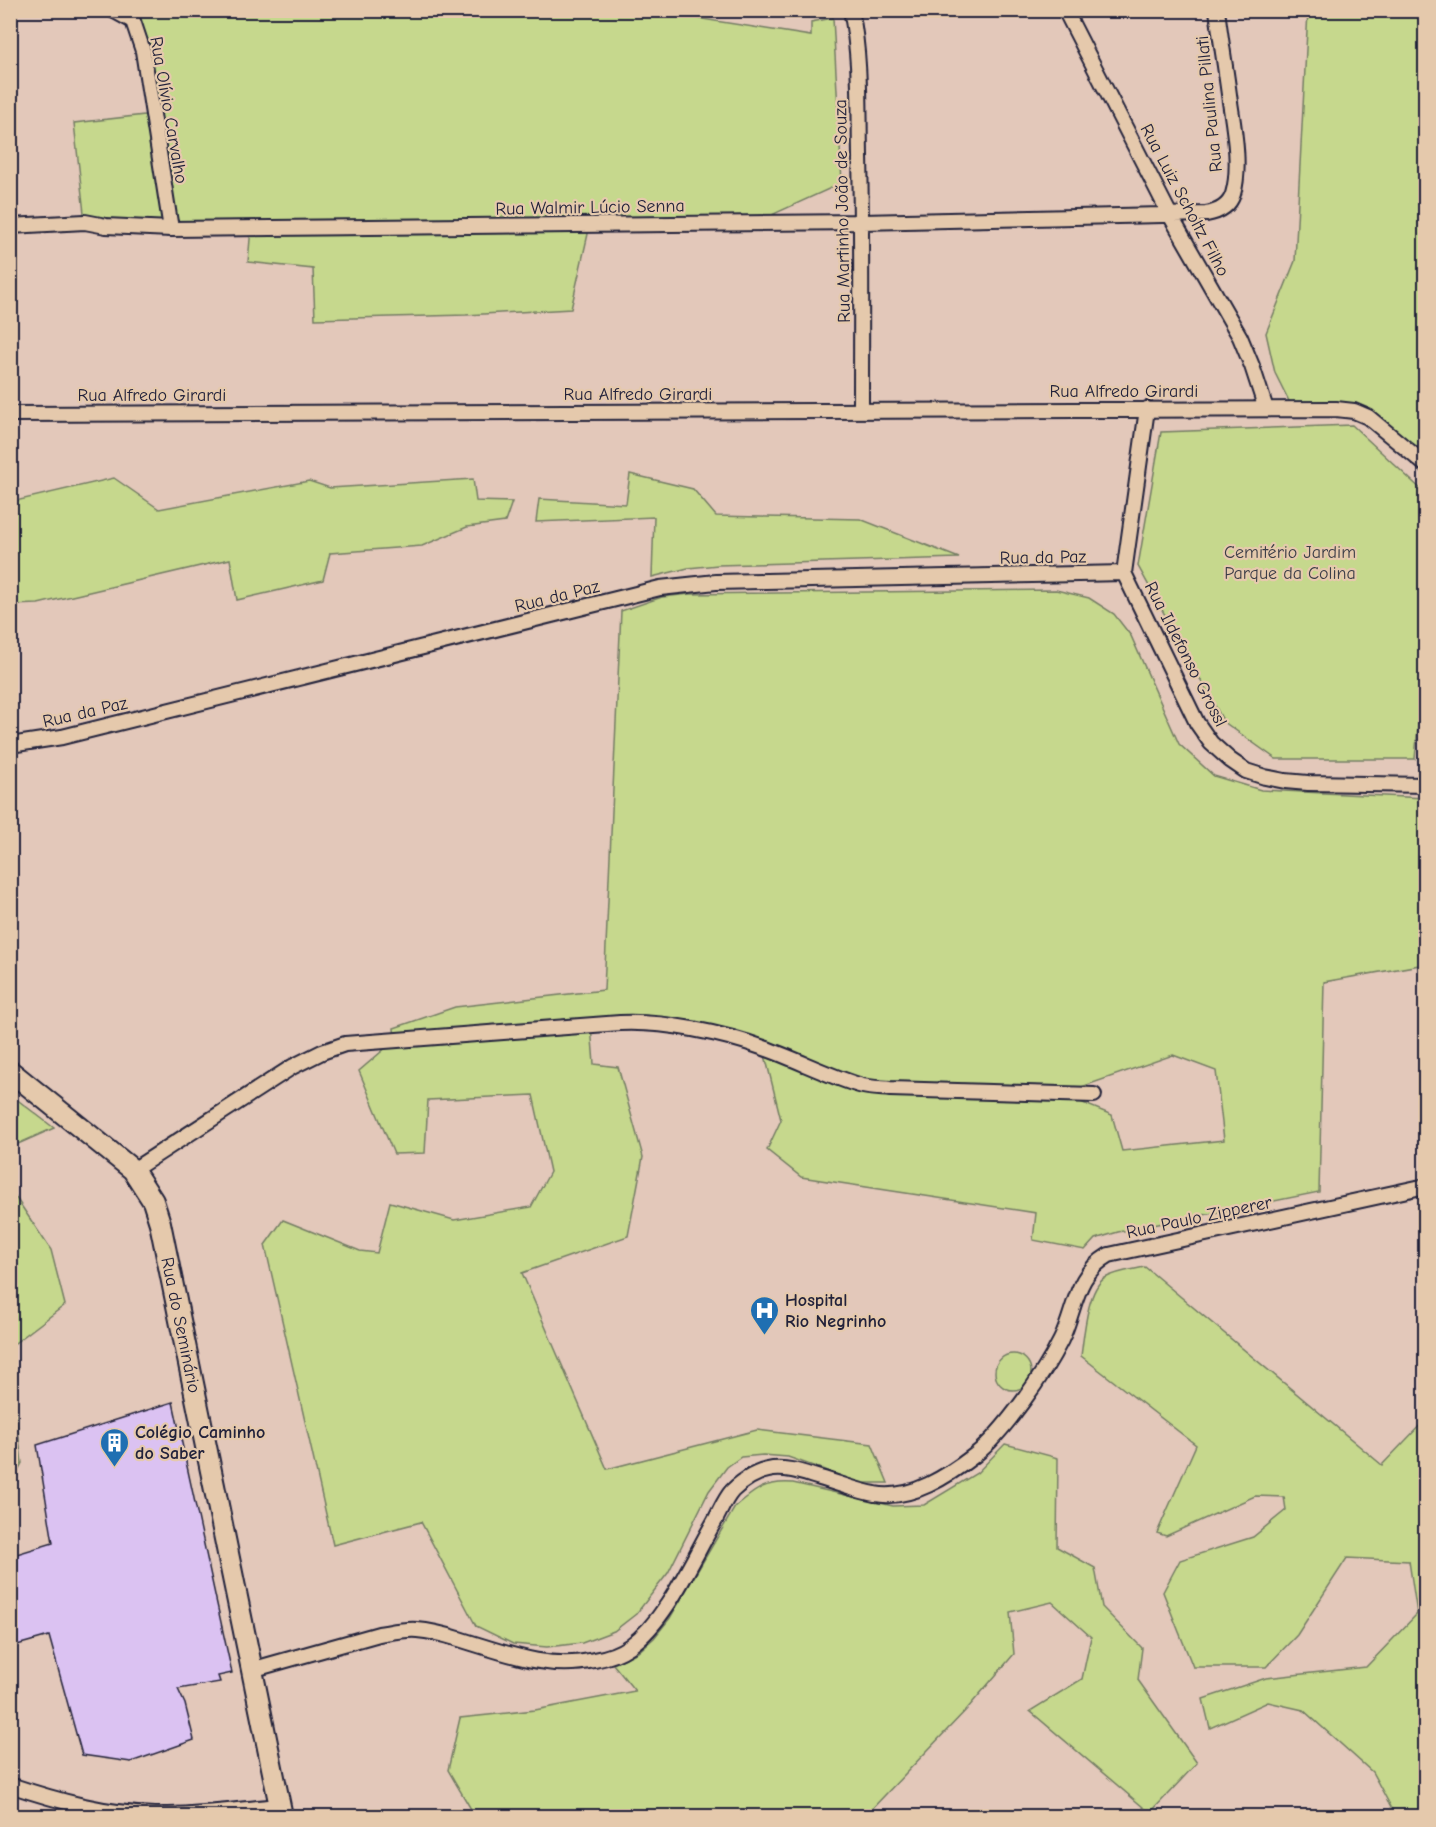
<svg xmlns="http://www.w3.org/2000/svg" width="1436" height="1827" viewBox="0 0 1436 1827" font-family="'Comic Neue',sans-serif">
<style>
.green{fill:#c6d88d;stroke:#747d64;stroke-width:1.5;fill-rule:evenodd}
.building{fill:#dbc2f2;stroke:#22223b;stroke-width:1.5}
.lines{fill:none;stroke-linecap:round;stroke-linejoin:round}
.street-casing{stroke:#22223b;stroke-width:18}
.secondary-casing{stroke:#22223b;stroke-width:24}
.street{stroke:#e5c9ac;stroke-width:14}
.secondary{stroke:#e5c9ac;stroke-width:20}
.labels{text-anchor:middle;stroke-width:4.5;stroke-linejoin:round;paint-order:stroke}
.street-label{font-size:18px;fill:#22223b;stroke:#e5c9ac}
.park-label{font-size:18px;fill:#3b3d47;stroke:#e5c9ac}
.poi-label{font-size:18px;font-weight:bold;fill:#22223b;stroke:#e5c9ac;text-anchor:start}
</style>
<rect width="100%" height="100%" fill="#e3c8ba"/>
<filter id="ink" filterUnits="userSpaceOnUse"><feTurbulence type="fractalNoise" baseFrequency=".0167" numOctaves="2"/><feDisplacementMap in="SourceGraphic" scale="12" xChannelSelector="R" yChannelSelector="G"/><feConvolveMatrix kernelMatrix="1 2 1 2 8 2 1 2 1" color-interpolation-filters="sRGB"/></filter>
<g filter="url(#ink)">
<!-- green -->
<path class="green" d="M 645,10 L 811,36 L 811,22 L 833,18 L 842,183 L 754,223 L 590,225 L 571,309 L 466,315 L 315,319 L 313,269 L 248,262 L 251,228 L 85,222 L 74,123 L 153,114 L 133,21 L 113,11 Z
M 1308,11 L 1425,11 L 1425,465 L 1368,418 L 1293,409 L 1275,373 L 1266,333 L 1295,261 Z
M 1352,425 L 1425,493 L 1426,641 L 1415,759 L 1276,759 L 1224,722 L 1138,566 L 1161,432 Z
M 630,474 L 693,489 L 716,516 L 860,519 L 959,558 L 718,565 L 688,568 L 652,577 L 654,517 L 536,522 L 539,499 L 626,504 Z
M 114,478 L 159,509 L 309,481 L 330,488 L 473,479 L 476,501 L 512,502 L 505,522 L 467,527 L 422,546 L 330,553 L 323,580 L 237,600 L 230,559 L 38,604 L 11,605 L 11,502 Z
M 1056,590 L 1089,598 L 1114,614 L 1131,636 L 1179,744 L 1214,776 L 1261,790 L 1425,798 L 1425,964 L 1324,982 L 1319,1192 L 1118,1232 L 1095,1239 L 1085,1250 L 1033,1240 L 1036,1213 L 801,1177 L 767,1150 L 781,1120 L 763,1047 L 665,1025 L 591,1026 L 594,1064 L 618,1067 L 643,1157 L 628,1236 L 522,1273 L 607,1469 L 757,1430 L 872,1444 L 888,1483 L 861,1483 L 788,1457 L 763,1455 L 741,1457 L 727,1467 L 709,1491 L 668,1573 L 636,1614 L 614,1631 L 582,1643 L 547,1647 L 513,1644 L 476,1626 L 421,1522 L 333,1545 L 265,1245 L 283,1220 L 360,1251 L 377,1253 L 390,1202 L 454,1220 L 531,1207 L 550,1172 L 533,1095 L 428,1100 L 425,1153 L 394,1154 L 359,1071 L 395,1040 L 394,1028 L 455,1007 L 604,990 L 621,611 L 662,597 L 690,594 ZM 1173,1055 L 1216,1071 L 1224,1140 L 1122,1151 L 1112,1115 L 1061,1094 Z
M 10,1095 L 11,1095 L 54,1128 L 11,1147 Z
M 10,1189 L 51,1250 L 65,1305 L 11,1346 Z
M 1145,1267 L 1382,1465 L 1425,1420 L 1425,1816 L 1396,1816 L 1372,1772 L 1303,1710 L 1268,1702 L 1210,1728 L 1203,1699 L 1266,1678 L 1366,1667 L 1417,1614 L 1409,1561 L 1347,1558 L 1297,1635 L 1266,1667 L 1193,1667 L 1163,1592 L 1180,1560 L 1253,1537 L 1286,1510 L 1284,1497 L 1255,1496 L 1166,1536 L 1157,1533 L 1196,1445 L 1081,1356 C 1084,1336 1087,1289 1105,1278 C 1117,1271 1131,1270 1145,1267 Z
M995 1372a18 18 0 1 1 36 0a18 18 0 1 1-36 0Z
M 10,1367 L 22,1463 L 11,1483 L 10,1483 Z
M 1005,1444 L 1058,1458 L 1057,1547 L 1095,1568 L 1102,1607 L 1142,1648 L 1138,1680 L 1197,1763 L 1150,1813 L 1030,1711 L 1082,1679 L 1091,1637 L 1052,1602 L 1010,1612 L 1014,1654 L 967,1709 L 865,1816 L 475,1816 L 448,1770 L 460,1718 L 535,1710 L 635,1691 L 613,1664 L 638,1652 L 654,1638 L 670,1618 L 735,1507 C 756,1489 765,1481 793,1483 L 893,1506 L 924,1505 L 977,1473 Z"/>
<!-- building -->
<path class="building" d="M 173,1402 L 232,1673 L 218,1676 L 220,1682 L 178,1689 L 185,1704 L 194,1740 L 131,1762 L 82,1755 L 49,1636 L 10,1647 L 10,1556 L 53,1543 L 37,1445 Z"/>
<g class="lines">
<defs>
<path id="street" d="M 113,10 L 133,21 L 143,51 L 171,229
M 851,10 C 861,58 859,108 860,156 C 862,241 861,326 861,411
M 1065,10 L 1170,215 L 1240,337 L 1252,366 L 1266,409
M 10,226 L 85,222 L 106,226 L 171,229 L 862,222 L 1206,214 C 1218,212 1229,207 1233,194 C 1241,167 1234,129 1230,102 C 1226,71 1221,41 1217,10
M 10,414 L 1336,409 L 1354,411 L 1368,417 L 1426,465
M 1124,573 L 1197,723 L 1211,743 L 1230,760 L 1246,771 L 1265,777 L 1285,781 L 1308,783 L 1426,785
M 1124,573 L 1147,409
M 10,745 L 62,737 L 660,588 L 716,582 L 1124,573
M 133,1170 L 292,1067 L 322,1052 L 345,1044 L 620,1023 C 664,1021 723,1033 764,1048 C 796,1059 826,1075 859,1085 C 869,1088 880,1088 890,1089 L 1094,1095
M 251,1670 L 379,1634 C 392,1632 404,1629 417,1630 C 431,1631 446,1635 459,1639 C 503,1652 548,1671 594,1660 C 606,1658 620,1653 630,1646 C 666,1621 691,1562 713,1524 C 719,1514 724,1500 732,1491 C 743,1480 758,1471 773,1469 C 789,1467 806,1474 820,1478 C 838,1483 857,1491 875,1494 C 911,1501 949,1475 975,1455 C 1005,1431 1044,1374 1061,1340 C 1077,1306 1074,1276 1109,1255 L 1426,1186
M 10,1785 C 58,1801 105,1814 155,1815 C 196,1816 238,1809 280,1806"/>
<g id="secondary">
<path id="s1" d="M 10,1071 L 133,1170 L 153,1201 L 160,1223 L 282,1816"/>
</g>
</defs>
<!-- street casing -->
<use href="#street" class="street-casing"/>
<!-- secondary casing -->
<use href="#secondary" class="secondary-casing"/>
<!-- street -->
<use href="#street" class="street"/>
<!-- secondary -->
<use href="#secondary" class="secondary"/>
</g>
</g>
<!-- icons -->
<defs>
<symbol id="hospital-pin" viewBox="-11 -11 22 30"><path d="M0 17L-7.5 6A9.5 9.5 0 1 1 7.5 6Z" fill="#1f6fb2" stroke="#e5c9ac"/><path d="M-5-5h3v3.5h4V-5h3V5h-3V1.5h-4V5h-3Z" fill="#fff"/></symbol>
<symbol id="building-pin" viewBox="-11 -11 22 30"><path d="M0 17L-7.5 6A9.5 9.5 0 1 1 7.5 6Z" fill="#1f6fb2" stroke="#e5c9ac"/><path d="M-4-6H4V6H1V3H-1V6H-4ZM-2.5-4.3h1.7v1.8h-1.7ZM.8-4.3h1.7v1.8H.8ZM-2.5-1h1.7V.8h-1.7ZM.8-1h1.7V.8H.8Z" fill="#fff"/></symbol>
</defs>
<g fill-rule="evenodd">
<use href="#hospital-pin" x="748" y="1294" width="33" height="45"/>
<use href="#building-pin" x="98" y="1426" width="33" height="45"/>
</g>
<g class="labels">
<!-- street labels -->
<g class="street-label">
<text transform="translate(1209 104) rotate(-96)" y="6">Rua Paulina Pillati</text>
<text transform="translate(169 110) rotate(80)" y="6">Rua Olívio Carvalho</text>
<text transform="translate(1185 200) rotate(62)" y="6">Rua Luiz Scholtz Filho</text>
<text transform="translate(590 207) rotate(-1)" y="6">Rua Walmir Lúcio Senna</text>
<text transform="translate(842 211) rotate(-91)" y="6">Rua Martinho João de Souza</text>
<text x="1124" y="397">Rua Alfredo Girardi</text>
<text x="638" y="400">Rua Alfredo Girardi</text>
<text x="152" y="401">Rua Alfredo Girardi</text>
<text transform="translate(1043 557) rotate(-1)" y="6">Rua da Paz</text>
<text transform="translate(557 596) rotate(-14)" y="6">Rua da Paz</text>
<text transform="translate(1186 654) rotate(63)" y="6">Rua Ildefonso Grossl</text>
<text transform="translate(85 712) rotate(-13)" y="6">Rua da Paz</text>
<text transform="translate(1199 1217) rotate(-12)" y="6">Rua Paulo Zipperer</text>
<text dy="6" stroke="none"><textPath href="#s1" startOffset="322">Rua do Seminário</textPath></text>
</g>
<!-- park labels -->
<g class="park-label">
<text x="1290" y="558">Cemitério Jardim<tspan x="1290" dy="21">Parque da Colina</tspan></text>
</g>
<!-- poi labels -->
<g class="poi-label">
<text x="785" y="1306">Hospital<tspan x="785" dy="21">Rio Negrinho</tspan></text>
<text x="135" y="1438">Colégio Caminho<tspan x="135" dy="21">do Saber</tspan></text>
</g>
</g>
<!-- margin -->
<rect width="1436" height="1827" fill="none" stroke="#e5c9ac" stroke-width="36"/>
<rect x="18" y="18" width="1400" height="1791" fill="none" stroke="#22223b" stroke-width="2" filter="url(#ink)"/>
</svg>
